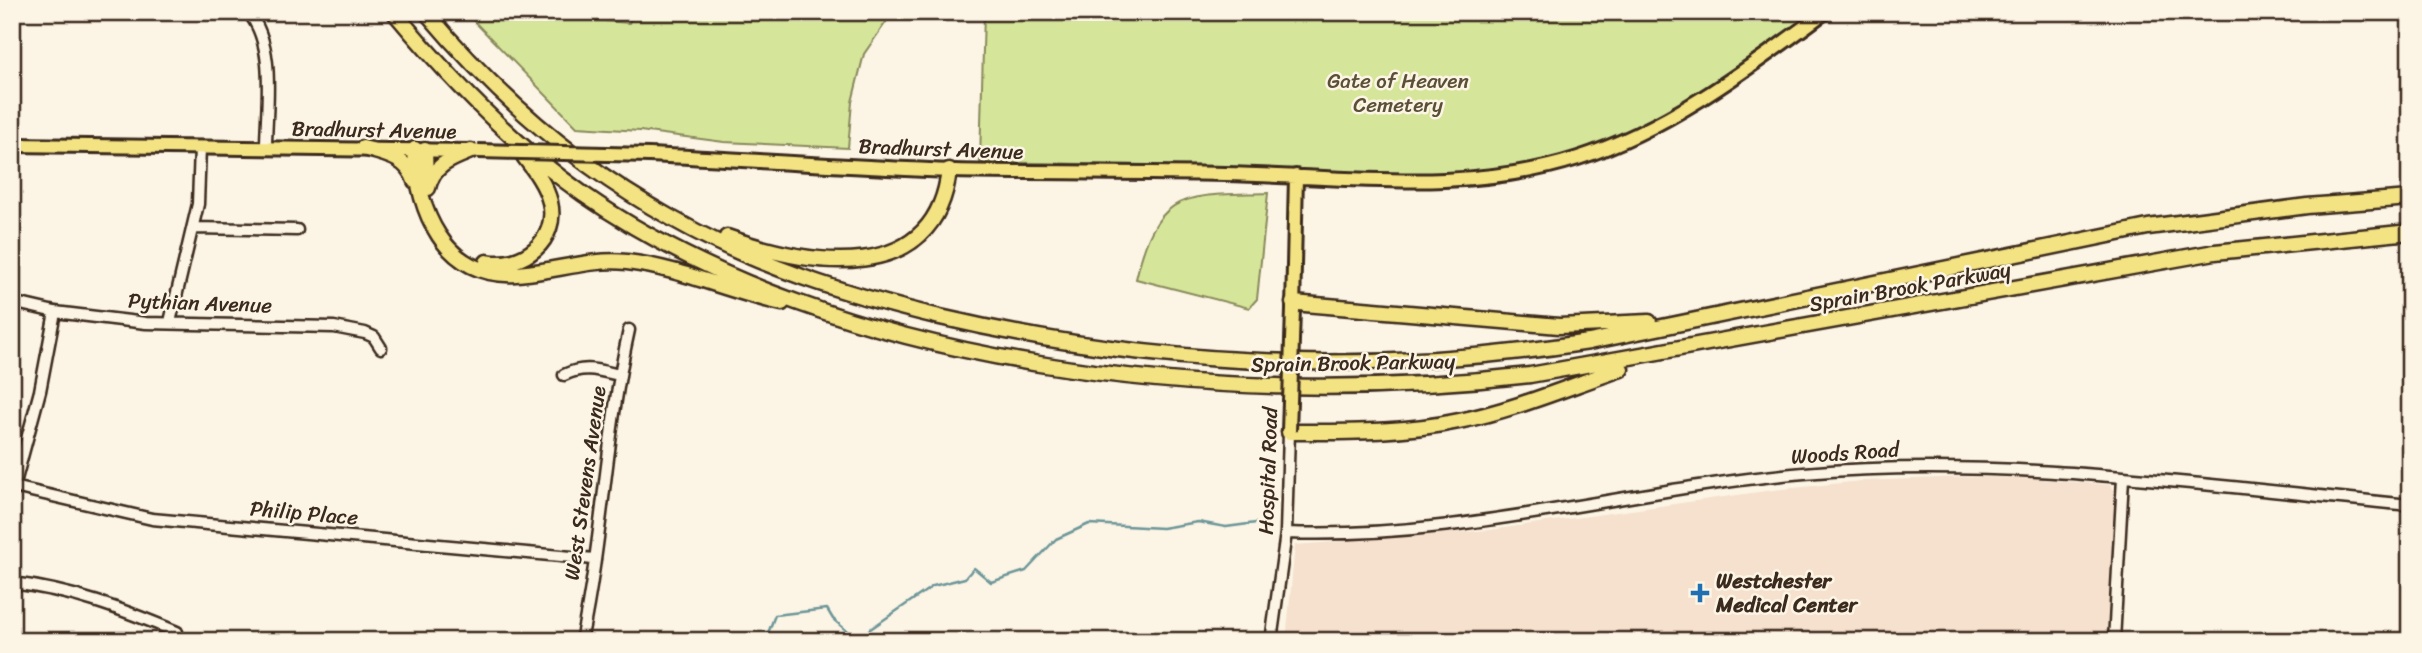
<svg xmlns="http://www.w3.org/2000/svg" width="2422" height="653" viewBox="0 0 2422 653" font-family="Sriracha,sans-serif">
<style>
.built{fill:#f5e1cd}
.green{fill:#d5e69a;stroke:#88885c;stroke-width:2}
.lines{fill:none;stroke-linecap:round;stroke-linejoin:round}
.stream{stroke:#6c9598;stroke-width:2.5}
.minor-casing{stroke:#3b2a1e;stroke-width:15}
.major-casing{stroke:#3b2a1e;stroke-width:18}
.highway-casing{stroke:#3b2a1e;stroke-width:19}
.minor{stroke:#fcf5e5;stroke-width:10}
.major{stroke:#f4e382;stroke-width:12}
.highway{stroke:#f4e382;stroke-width:14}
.major-bridge-casing{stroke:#3b2a1e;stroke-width:18;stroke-linecap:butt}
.major-bridge{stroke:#f4e382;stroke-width:12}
.poi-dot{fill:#1f6fb2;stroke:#fcf5e5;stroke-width:2.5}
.labels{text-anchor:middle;stroke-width:5;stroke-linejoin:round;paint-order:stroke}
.park-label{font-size:21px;fill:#5a5037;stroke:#fcf5e5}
.street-label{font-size:21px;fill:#3b2a1e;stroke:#fcf5e5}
.poi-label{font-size:21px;font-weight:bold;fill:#3b2a1e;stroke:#fcf5e5;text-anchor:start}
</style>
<rect width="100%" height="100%" fill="#fcf5e5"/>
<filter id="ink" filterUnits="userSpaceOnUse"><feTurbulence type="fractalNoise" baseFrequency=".0143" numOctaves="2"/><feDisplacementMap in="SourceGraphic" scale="14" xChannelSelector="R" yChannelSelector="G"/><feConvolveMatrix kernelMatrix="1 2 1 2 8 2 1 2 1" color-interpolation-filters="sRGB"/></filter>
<g filter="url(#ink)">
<!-- built -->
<path class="built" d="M 1965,477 L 2026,478 L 2111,485 L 2115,492 L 2114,521 L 2106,641 L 1286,641 L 1295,545 L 1490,530 L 1773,490 L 1861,481 Z"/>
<!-- green -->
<path class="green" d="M 465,12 L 558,12 L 566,18 L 629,23 L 634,12 L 893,12 L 864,54 L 852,102 L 848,148 L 724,142 L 640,131 L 577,127 Z
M 984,12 L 1815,12 C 1756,55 1676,116 1608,142 C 1494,185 1376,173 1257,168 C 1165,165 1073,164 980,162 Z
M 1268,193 L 1257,299 L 1249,308 L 1136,279 C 1157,188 1186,196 1268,193 Z"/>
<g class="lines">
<!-- stream -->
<path class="stream" d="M 765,641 L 775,615 L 827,609 L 833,619 L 854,637 L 863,634 L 933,586 L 965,578 L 974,568 L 991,582 L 1026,571 L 1056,539 L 1089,524 L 1162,528 L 1198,522 L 1226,527 L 1256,523"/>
<defs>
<path id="minor" d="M 248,12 C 277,46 266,106 266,147
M 193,228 L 297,230
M 12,302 L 55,312 L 146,323 L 334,327 L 365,333 L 374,337 L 381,348
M 170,322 L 198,204 L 200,147
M 564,375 C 584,365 598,370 619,375
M 14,487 L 152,519 L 594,559
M 12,494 L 40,391 L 55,312
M 1286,533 C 1460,540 1631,488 1804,473 C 2006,456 2209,486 2410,505
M 12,583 C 71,590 122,609 177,632
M 581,641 C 603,538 606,432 629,330
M 1271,641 L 1286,533 L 1289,432
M 2114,641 L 2123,478"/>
<path id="major" d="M 12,145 L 470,151
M 649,155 C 751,160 853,167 955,171 C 1045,173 1135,172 1225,174 C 1344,176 1463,195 1578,158 C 1669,129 1749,68 1825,12
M 1293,310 L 1296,176"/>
<path id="highway" d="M 394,12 C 450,79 512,144 583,194 C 837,371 1230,410 1530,375 L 2215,252 L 2410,232
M 426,12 C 496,95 578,167 673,219 C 756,266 848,295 940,317 C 1154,367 1372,376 1589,342 L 2148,227 L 2307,206 L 2410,198
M 363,148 C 385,154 407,157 415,181
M 415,149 C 417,209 443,278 516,274 C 554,272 589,258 627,262 C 680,268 730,292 782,303
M 425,150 L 426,181
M 428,188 C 433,165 451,159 471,151
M 727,237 C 808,266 936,288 949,170
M 487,262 C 523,269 559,240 550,202 C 545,182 531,166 519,150
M 1293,303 L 1559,326 L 1649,322
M 1289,432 C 1346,432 1403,433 1459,421 C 1514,410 1568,387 1621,369"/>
</defs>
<!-- minor casing -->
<use href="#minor" class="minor-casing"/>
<!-- major casing -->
<use href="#major" class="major-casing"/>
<!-- highway casing -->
<use href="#highway" class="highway-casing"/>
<!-- minor -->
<use href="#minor" class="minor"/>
<!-- major -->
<use href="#major" class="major"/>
<!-- highway -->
<use href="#highway" class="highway"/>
<defs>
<path id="major-bridge" d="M 478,151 L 649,155
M 1289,431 L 1293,310"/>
</defs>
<!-- major-bridge casing -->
<use href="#major-bridge" class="major-bridge-casing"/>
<!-- major-bridge -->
<use href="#major-bridge" class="major-bridge"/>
</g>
</g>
<!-- markers -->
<path class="poi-dot" d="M1696.5 582.5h7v7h7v7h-7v7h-7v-7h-7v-7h7z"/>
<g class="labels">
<!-- park labels -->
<g class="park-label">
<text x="1398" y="88">Gate of Heaven<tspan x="1398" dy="24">Cemetery</tspan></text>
</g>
<!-- street labels -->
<g class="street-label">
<text transform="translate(374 130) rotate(1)" y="7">Bradhurst Avenue</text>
<text transform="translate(941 149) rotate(2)" y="7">Bradhurst Avenue</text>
<text transform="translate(1910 287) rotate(-10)" y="7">Sprain Brook Parkway</text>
<text transform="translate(200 303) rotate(2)" y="7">Pythian Avenue</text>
<text transform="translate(1353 363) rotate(-1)" y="7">Sprain Brook Parkway</text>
<text transform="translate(1845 453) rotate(-4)" y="7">Woods Road</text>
<text transform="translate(1268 471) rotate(-88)" y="7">Hospital Road</text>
<text transform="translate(585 483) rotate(-82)" y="7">West Stevens Avenue</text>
<text transform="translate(304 513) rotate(5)" y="7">Philip Place</text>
</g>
<!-- poi labels -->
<g class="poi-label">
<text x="1716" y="588">Westchester<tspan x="1716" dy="24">Medical Center</tspan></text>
</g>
</g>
<!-- margin -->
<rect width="2422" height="653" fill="none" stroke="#fcf5e5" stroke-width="42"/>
<rect x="21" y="21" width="2380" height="611" fill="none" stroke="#3b2a1e" stroke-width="2.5" filter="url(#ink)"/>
</svg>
